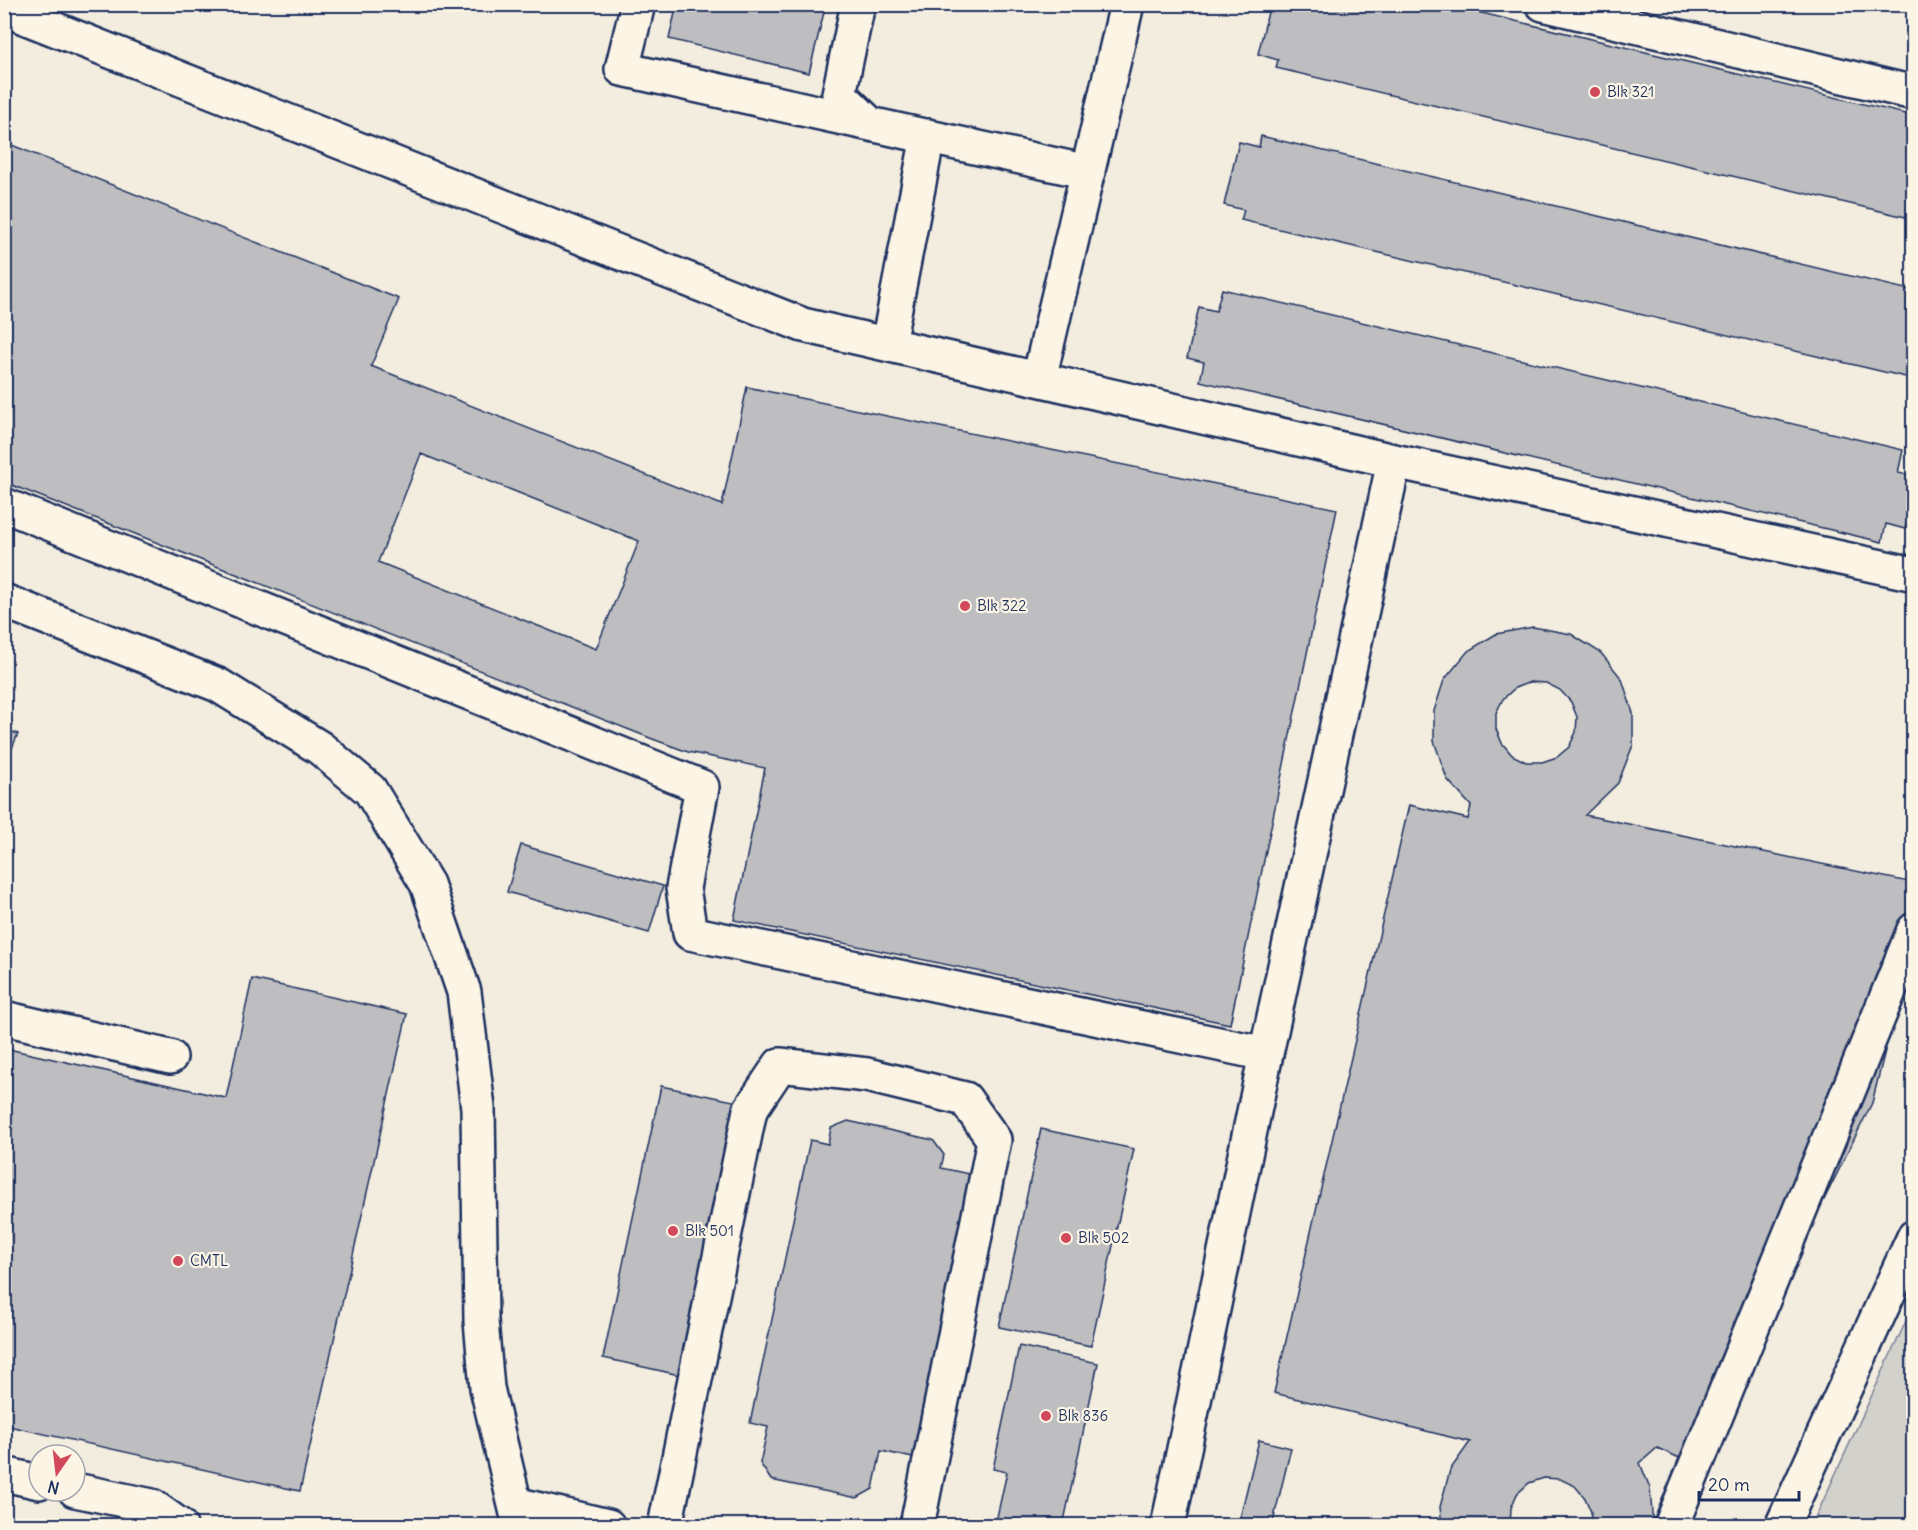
<svg xmlns="http://www.w3.org/2000/svg" width="1918" height="1530" viewBox="0 0 1918 1530" font-family="Delius,sans-serif">
<style>
.green{fill:#d3d1cc;stroke:#778095;stroke-width:1.5}
.building{fill:#bebec0;stroke:#1b2f5e;stroke-width:1.5;fill-rule:evenodd}
.lines{fill:none;stroke-linecap:round;stroke-linejoin:round}
.minor-casing{stroke:#1b2f5e;stroke-width:38}
.minor{stroke:#fcf5e5;stroke-width:33}
.poi-dot{fill:#d1495b;stroke:#fcf5e5;stroke-width:2}
.labels{text-anchor:middle;stroke-width:4.5;stroke-linejoin:round;paint-order:stroke}
.poi-label{font-size:15px;fill:#1b2f5e;stroke:#fcf5e5;text-anchor:start}
</style>
<rect width="100%" height="100%" fill="#f3ede0"/>
<filter id="ink" filterUnits="userSpaceOnUse"><feTurbulence type="fractalNoise" baseFrequency=".0167" numOctaves="2"/><feDisplacementMap in="SourceGraphic" scale="12" xChannelSelector="R" yChannelSelector="G"/><feConvolveMatrix kernelMatrix="1 2 1 2 8 2 1 2 1" color-interpolation-filters="sRGB"/></filter>
<g filter="url(#ink)">
<!-- green -->
<path class="green" d="M 1913,1306 L 1913,1525 L 1812,1525 Z"/>
<!-- building -->
<path class="building" d="M 677,4 L 826,4 L 809,73 L 669,39 Z
M 1270,4 L 1444,4 L 1914,116 L 1914,219 L 1276,68 L 1278,60 L 1258,54 Z
M 1261,136 L 1914,291 L 1914,379 L 1241,220 L 1244,210 L 1224,205 L 1239,142 L 1259,147 Z
M 4,142 L 399,299 L 371,366 L 722,505 L 747,387 L 1337,509 L 1230,1024 L 734,920 L 765,768 L 688,752 L 650,738 L 4,482 ZM 421,454 L 639,541 L 596,649 L 378,562 Z
M 1222,289 L 1903,450 L 1898,473 L 1914,476 L 1914,494 L 1905,529 L 1886,524 L 1882,542 L 1200,381 L 1204,362 L 1187,358 L 1199,307 L 1216,311 Z
M 1533,627 L 1571,634 L 1601,653 L 1622,679 L 1633,713 L 1633,745 L 1618,783 L 1585,815 L 1914,883 L 1914,934 L 1872,1103 L 1693,1464 L 1657,1448 L 1640,1463 L 1650,1488 L 1653,1526 L 1590,1526 L 1591,1512 L 1585,1498 L 1575,1486 L 1560,1479 L 1544,1478 L 1529,1483 L 1517,1494 L 1511,1508 L 1510,1526 L 1442,1526 L 1440,1507 L 1450,1470 L 1470,1442 L 1274,1393 L 1409,805 L 1468,819 L 1471,806 L 1447,779 L 1434,741 L 1434,711 L 1444,680 L 1468,651 L 1496,634 ZM 1530,682 L 1546,683 L 1560,690 L 1571,702 L 1577,717 L 1576,732 L 1569,747 L 1557,757 L 1542,762 L 1526,762 L 1512,755 L 1502,743 L 1496,729 L 1496,713 L 1503,699 L 1515,688 Z
M 4,729 L 18,734 L 4,767 Z
M 521,845 L 663,886 L 649,933 L 507,892 Z
M 252,979 L 407,1014 L 300,1491 L 4,1425 L 4,1048 L 226,1098 Z
M 661,1086 L 743,1103 L 684,1376 L 603,1358 Z
M 848,1121 L 933,1140 L 944,1155 L 941,1168 L 983,1177 L 922,1460 L 881,1451 L 873,1489 L 857,1498 L 771,1480 L 760,1463 L 768,1427 L 750,1423 L 810,1140 L 828,1144 L 831,1128 Z
M 1041,1129 L 1134,1149 L 1091,1346 L 999,1327 Z
M 1019,1346 L 1098,1363 L 1063,1526 L 995,1526 L 1007,1472 L 993,1469 Z
M 1259,1440 L 1291,1448 L 1272,1526 L 1238,1526 Z"/>
<g class="lines">
<defs>
<path id="minor" d="M 638,4 L 622,69 L 870,124
M 858,4 L 839,94 L 870,124 L 1088,172
M 1543,4 L 1914,93
M 4,9 L 803,325 L 1394,461 L 1914,574
M 888,344 L 928,136
M 1039,379 L 1127,4
M 4,505 L 702,787 L 683,888 L 690,933 L 1266,1054
M 4,601 L 218,685 L 320,748 L 370,790 L 427,884 L 464,992 L 478,1108 L 481,1321 L 487,1388 L 520,1526
M 4,1018 L 170,1057
M 4,1474 L 39,1482
M 75,1490 L 152,1506 L 180,1526
M 515,1504 L 608,1526
M 665,1526 L 750,1110 L 780,1065 L 867,1075 L 965,1099 L 994,1140 L 917,1526
M 1168,1526 L 1266,1054 L 1394,461
M 1671,1526 L 1914,930
M 1782,1526 L 1914,1237"/>
</defs>
<!-- minor casing -->
<use href="#minor" class="minor-casing"/>
<!-- minor -->
<use href="#minor" class="minor"/>
</g>
</g>
<!-- markers -->
<g class="poi-dot">
<circle cx="1595" cy="92" r="6"/>
<circle cx="965" cy="606" r="6"/>
<circle cx="673" cy="1231" r="6"/>
<circle cx="1066" cy="1238" r="6"/>
<circle cx="178" cy="1261" r="6"/>
<circle cx="1046" cy="1416" r="6"/>
</g>
<g class="labels">
<!-- poi labels -->
<g class="poi-label">
<text x="1607" y="97">Blk 321</text>
<text x="977" y="611">Blk 322</text>
<text x="685" y="1236">Blk 501</text>
<text x="1078" y="1243">Blk 502</text>
<text x="190" y="1266">CMTL</text>
<text x="1058" y="1421">Blk 836</text>
</g>
</g>
<!-- margin -->
<rect width="1918" height="1530" fill="none" stroke="#fcf5e5" stroke-width="24"/>
<rect x="12" y="12" width="1894" height="1506" fill="none" stroke="#1b2f5e" stroke-width="2" filter="url(#ink)"/>
<!-- north arrow -->
<g transform="translate(57 1473) rotate(194)"><circle r="28" fill="#fcf5e5" stroke="#a2a6af" stroke-width="1.5"/>
<path d="M0-4.5L10 22L0 15L-10 22Z" fill="#d1495b"/>
<text y="-9" font-size="16" font-weight="bold" text-anchor="middle" fill="#1b2f5e">N</text>
</g>
<!-- scale -->
<path d="M1699 1491v9h100v-9" fill="none" stroke="#1b2f5e" stroke-width="3"/>
<text x="1708" y="1491" font-size="18" fill="#1b2f5e" stroke="#fcf5e5" stroke-width="4.5" paint-order="stroke">20 m</text>
</svg>
